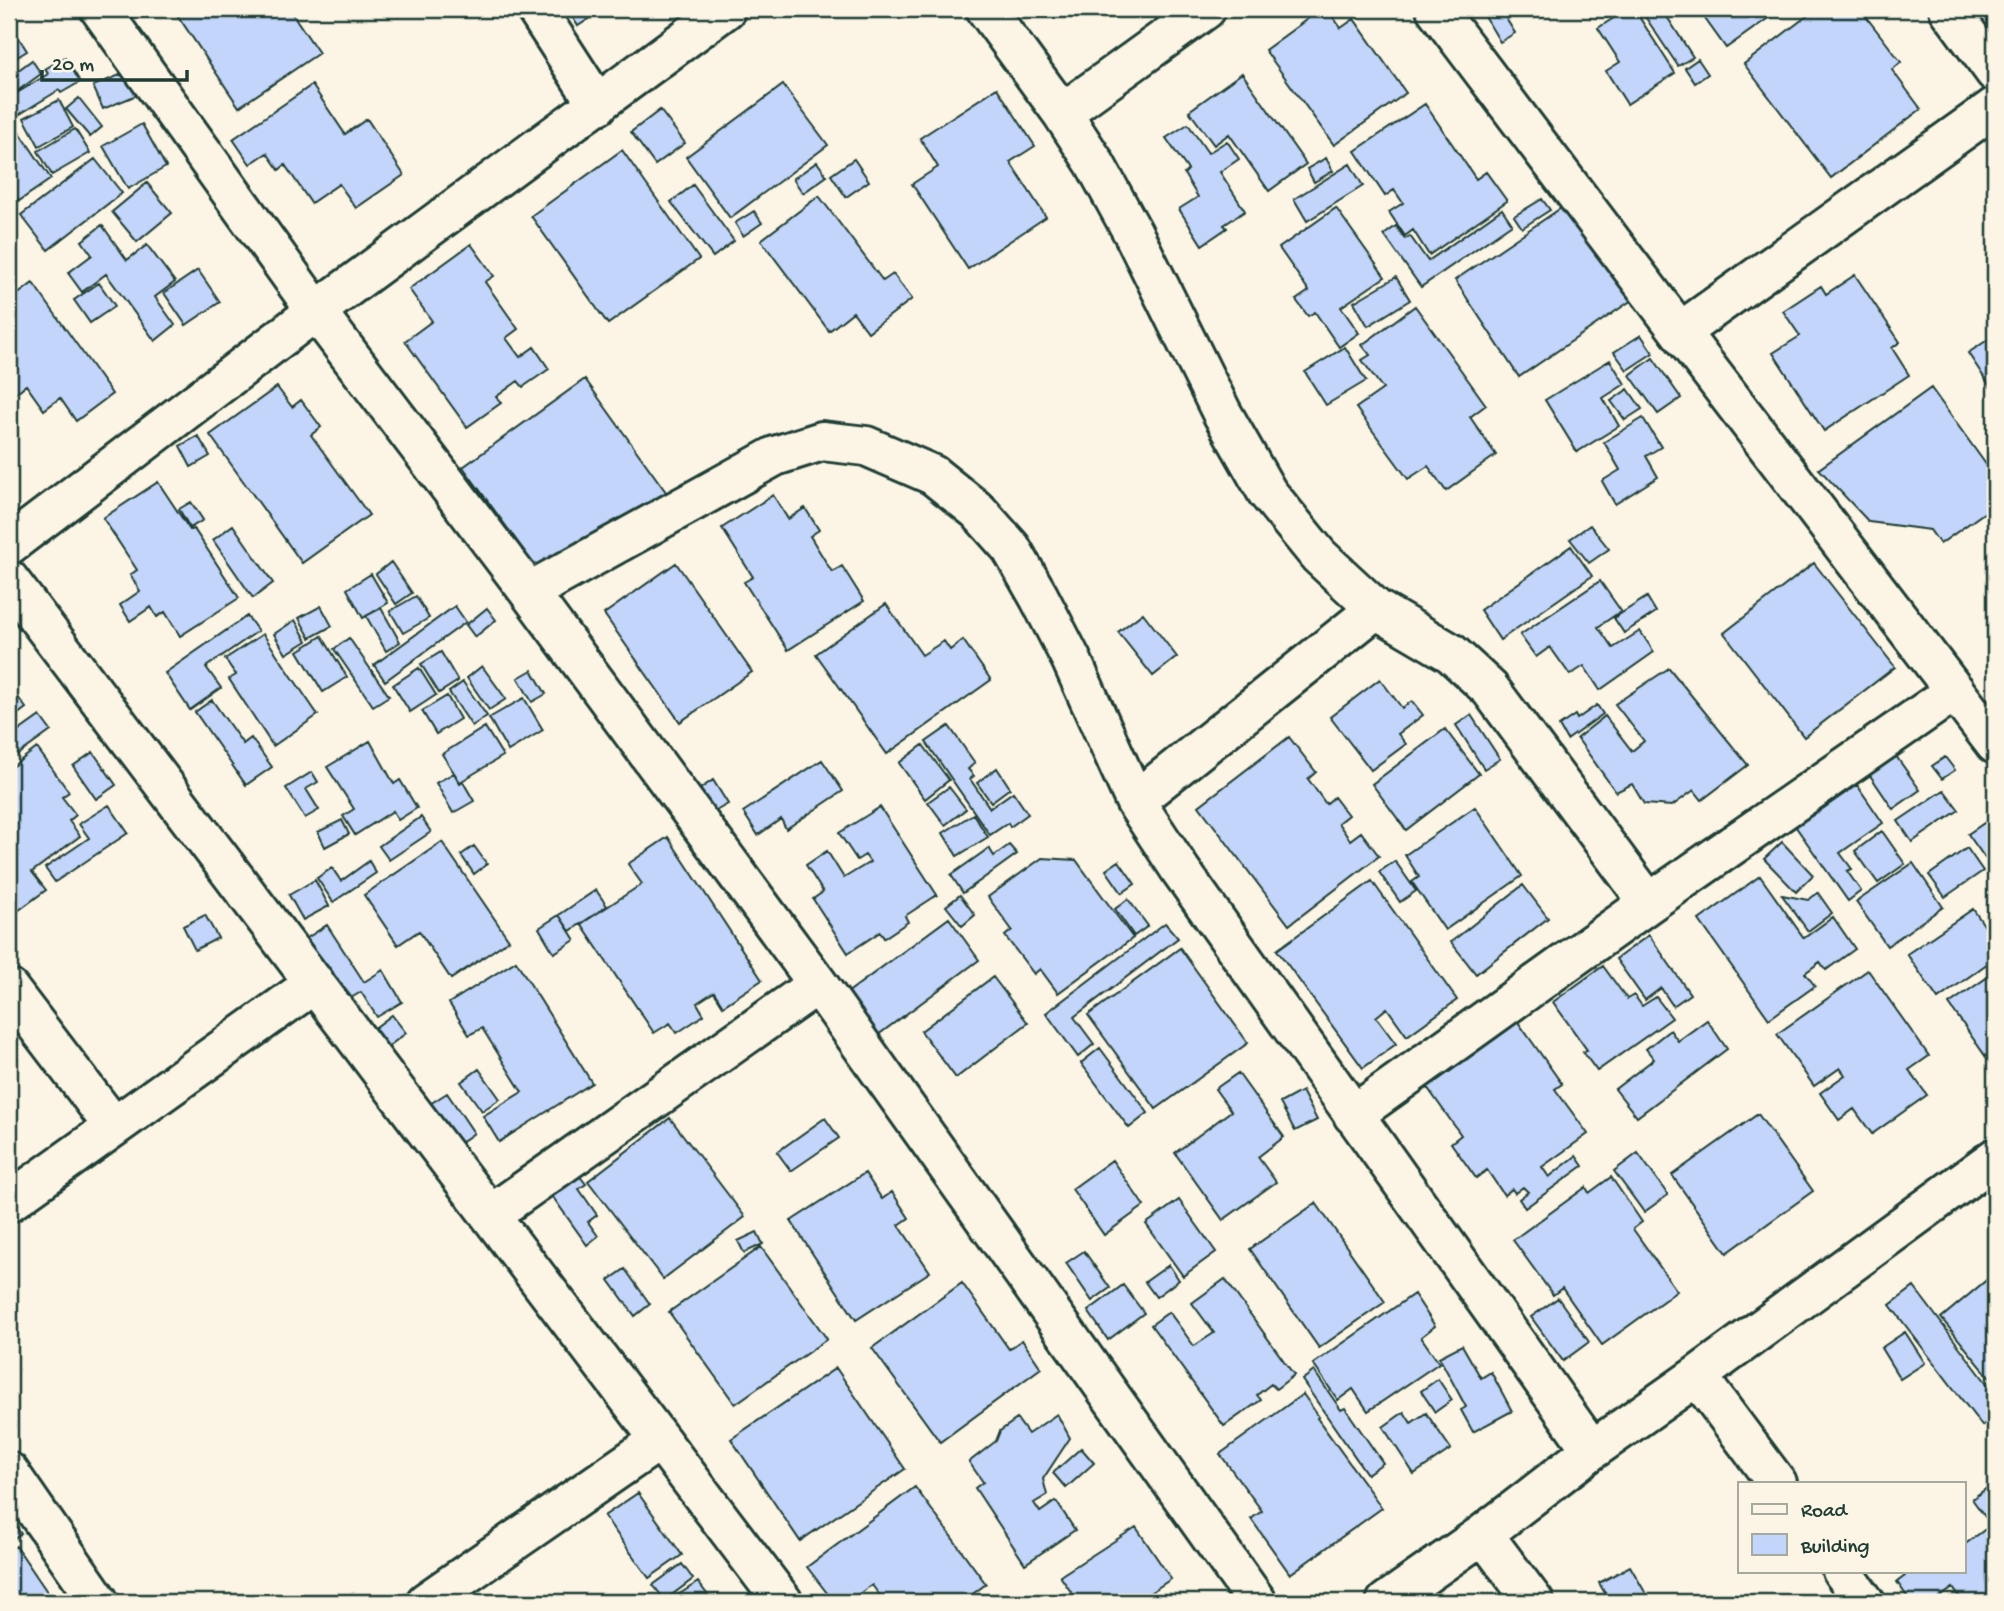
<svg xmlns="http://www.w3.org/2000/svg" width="2004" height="1611" viewBox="0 0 2004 1611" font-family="'Gochi Hand',sans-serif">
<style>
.building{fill:#c3d5fa;stroke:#1f3d34;stroke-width:2}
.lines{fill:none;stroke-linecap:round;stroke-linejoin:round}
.minor-casing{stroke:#1f3d34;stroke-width:44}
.minor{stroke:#fcf5e5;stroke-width:38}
</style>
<rect width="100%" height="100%" fill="#fcf5e5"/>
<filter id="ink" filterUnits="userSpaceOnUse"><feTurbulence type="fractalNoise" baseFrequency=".0143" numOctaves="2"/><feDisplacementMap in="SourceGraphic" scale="14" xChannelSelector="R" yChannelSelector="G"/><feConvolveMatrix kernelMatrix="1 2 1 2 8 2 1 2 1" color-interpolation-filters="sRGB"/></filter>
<g filter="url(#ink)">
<!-- building -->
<path class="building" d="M 183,9 L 289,9 L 319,53 L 239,107 L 176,13 Z
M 567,9 L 604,9 L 578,26 Z
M 1321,9 L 1327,9 L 1341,28 L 1354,19 L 1406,93 L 1334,145 L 1265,50 Z
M 1483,9 L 1500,9 L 1515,33 L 1500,42 L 1481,10 Z
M 1628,9 L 1634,9 L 1675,73 L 1627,104 L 1606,71 L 1620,62 L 1598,28 Z
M 1640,9 L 1662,9 L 1693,57 L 1678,66 Z
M 1698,9 L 1781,9 L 1726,48 Z
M 1816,9 L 1860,9 L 1901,62 L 1892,70 L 1921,109 L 1831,178 L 1744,64 Z
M 9,22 L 27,51 L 9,62 Z
M 65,57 L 80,82 L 61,93 L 59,90 L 15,117 L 9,107 L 9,98 L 48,74 L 45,69 Z
M 1698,59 L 1708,74 L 1695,83 L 1685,68 Z
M 32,60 L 41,74 L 9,97 L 9,77 Z
M 132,70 L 142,93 L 103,109 L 93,86 Z
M 1242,73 L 1306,164 L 1269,191 L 1229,134 L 1214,145 L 1189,111 Z
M 312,85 L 345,134 L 367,119 L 404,175 L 356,208 L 339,184 L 311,203 L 285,165 L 279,170 L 267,153 L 250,164 L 233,139 Z
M 783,85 L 828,145 L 730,218 L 686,157 Z
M 997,88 L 1035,146 L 1010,162 L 1046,217 L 968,269 L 912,184 L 938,167 L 920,138 Z
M 79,98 L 102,127 L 90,137 L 66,109 Z
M 59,100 L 73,127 L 39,146 L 24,118 Z
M 1425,104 L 1476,179 L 1486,172 L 1507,201 L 1429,255 L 1413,230 L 1405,236 L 1389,212 L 1403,203 L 1394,190 L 1385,196 L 1355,151 Z
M 660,110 L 685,143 L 655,165 L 631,132 Z
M 142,124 L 166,167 L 128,189 L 103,146 Z
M 1188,124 L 1208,153 L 1227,141 L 1239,159 L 1220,172 L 1245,211 L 1224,225 L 1227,228 L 1202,245 L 1179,209 L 1198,197 L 1184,174 L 1188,170 L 1166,138 Z
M 15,125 L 51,179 L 19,201 L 9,186 L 9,130 Z
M 75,129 L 90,153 L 52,175 L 38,151 Z
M 622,150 L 699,259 L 608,324 L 531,216 Z
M 1326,158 L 1333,171 L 1314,182 L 1307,169 Z
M 95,159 L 122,193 L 48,250 L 21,215 Z
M 854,159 L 869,181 L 846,197 L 831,175 Z
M 817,162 L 827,176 L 803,193 L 793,179 Z
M 1350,164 L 1363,186 L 1307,221 L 1294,199 Z
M 147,183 L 172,213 L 137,242 L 112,212 Z
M 693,185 L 734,241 L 713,257 L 671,202 Z
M 819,196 L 883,281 L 893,274 L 912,299 L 868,332 L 853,312 L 829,331 L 761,240 Z
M 1542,199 L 1550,210 L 1522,228 L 1514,216 Z
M 1567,204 L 1632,300 L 1519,377 L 1455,280 Z
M 1336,208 L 1385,277 L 1341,307 L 1359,333 L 1339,347 L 1315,312 L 1308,316 L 1296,300 L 1309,291 L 1279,248 Z
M 1502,209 L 1512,224 L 1421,287 L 1384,235 L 1396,226 L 1405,239 L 1410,236 L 1428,261 Z
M 754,211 L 762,223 L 743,236 L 735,223 Z
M 102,225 L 127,260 L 147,245 L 175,282 L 155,297 L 175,325 L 155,341 L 106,274 L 82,292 L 68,273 L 92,255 L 82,241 Z
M 471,244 L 494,276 L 485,282 L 518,329 L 506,338 L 520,357 L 534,347 L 549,369 L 523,387 L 518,381 L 496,397 L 501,403 L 467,427 L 405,341 L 432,321 L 409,289 Z
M 198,270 L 220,302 L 186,325 L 164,293 Z
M 1855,275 L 1900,342 L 1892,348 L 1909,375 L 1824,431 L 1773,353 L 1800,336 L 1783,311 L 1821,286 L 1826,294 Z
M 1396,277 L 1410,300 L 1368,326 L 1354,302 Z
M 33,283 L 112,394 L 76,421 L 60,398 L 44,410 L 26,385 L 9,398 L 9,301 Z
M 99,283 L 115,306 L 90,323 L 74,300 Z
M 1415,306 L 1486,405 L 1470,417 L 1496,455 L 1446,491 L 1428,466 L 1408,479 L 1356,408 L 1383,389 L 1362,360 L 1370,355 L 1362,345 Z
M 1641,335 L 1653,353 L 1627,370 L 1614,352 Z
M 1995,335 L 1995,394 L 1968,353 Z
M 1345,347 L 1366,381 L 1326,405 L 1305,372 Z
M 1653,358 L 1681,398 L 1658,414 L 1630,375 Z
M 1610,360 L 1625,384 L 1603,398 L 1619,426 L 1577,452 L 1545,400 Z
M 585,379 L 666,492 L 545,580 L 463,467 Z
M 277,387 L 292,407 L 301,400 L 321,427 L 311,435 L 369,515 L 302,563 L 210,435 Z
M 1931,388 L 1995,477 L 1995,505 L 1940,544 L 1930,530 L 1869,522 L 1819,469 Z
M 1628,389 L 1642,409 L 1625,420 L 1611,401 Z
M 1643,418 L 1661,447 L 1646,456 L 1658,477 L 1615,504 L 1602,481 L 1620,470 L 1604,442 Z
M 198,436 L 210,456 L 191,467 L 180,446 Z
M 158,482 L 190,530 L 194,529 L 239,598 L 180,636 L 165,612 L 157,617 L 151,607 L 130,621 L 120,605 L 140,591 L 130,575 L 137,570 L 103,518 Z
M 773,495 L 788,519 L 805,508 L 819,530 L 810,536 L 832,572 L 842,566 L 864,601 L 788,650 L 744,582 L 753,577 L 722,528 Z
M 191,502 L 203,520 L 190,528 L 179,509 Z
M 233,525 L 273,583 L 253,598 L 213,540 Z
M 1590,525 L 1609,549 L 1589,563 L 1570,539 Z
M 1571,546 L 1592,576 L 1500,640 L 1480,610 Z
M 391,562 L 412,593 L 396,604 L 376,574 Z
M 676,563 L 752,672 L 680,722 L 604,614 Z
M 1814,563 L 1895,667 L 1804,737 L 1724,633 Z
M 371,574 L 388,603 L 363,618 L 347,589 Z
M 1600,581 L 1621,611 L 1598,627 L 1613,648 L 1640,631 L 1654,652 L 1600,690 L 1584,666 L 1570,675 L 1550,647 L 1536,657 L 1520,635 Z
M 416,596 L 429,618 L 403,633 L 390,611 Z
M 1647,597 L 1656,612 L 1624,633 L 1614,618 Z
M 886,604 L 922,655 L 944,641 L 950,650 L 963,640 L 991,680 L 887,754 L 816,654 Z
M 321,606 L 332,626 L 310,638 L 299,618 Z
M 455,606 L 466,622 L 385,681 L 374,665 Z
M 381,608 L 400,642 L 386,651 L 366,616 Z
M 487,608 L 496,620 L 475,637 L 466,625 Z
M 1143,613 L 1177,657 L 1153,676 L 1118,632 Z
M 247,616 L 258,631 L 206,667 L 221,688 L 190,710 L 165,673 Z
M 295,620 L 307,641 L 286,654 L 274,634 Z
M 263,634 L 318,715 L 273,746 L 229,679 L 236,675 L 225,659 Z
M 322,636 L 347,677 L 323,692 L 298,651 Z
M 349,638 L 389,696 L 373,706 L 334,649 Z
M 441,652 L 458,681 L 439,693 L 421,664 Z
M 482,666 L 506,699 L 489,710 L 467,678 Z
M 419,668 L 436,695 L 410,712 L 393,685 Z
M 1669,668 L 1748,765 L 1702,800 L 1694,790 L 1672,806 L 1644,804 L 1632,784 L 1616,792 L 1577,738 L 1605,716 L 1632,751 L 1644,741 L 1615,704 Z
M 532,670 L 546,694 L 532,702 L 518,678 Z
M 1380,679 L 1402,708 L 1412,701 L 1423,715 L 1398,734 L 1406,744 L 1371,770 L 1330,717 Z
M 463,682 L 487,716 L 472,726 L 449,692 Z
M 9,685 L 26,708 L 9,721 Z
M 447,696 L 460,719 L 436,734 L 422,711 Z
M 524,698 L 543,730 L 508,751 L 489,718 Z
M 212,700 L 243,744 L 251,738 L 272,767 L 246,785 L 195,712 Z
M 1597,705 L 1603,714 L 1567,740 L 1559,726 L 1575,715 L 1577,719 Z
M 1471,715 L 1500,759 L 1484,769 L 1456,725 Z
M 40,716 L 51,731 L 9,761 L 9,738 Z
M 949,726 L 975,763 L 968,769 L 974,776 L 970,779 L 990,808 L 1013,792 L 1028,814 L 1010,827 L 1008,823 L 990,835 L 926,742 Z
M 485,727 L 503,756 L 460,782 L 442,754 Z
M 1445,729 L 1479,774 L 1406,830 L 1372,784 Z
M 1289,737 L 1316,772 L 1308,779 L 1326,804 L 1334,797 L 1348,815 L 1338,823 L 1350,840 L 1361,832 L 1379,856 L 1289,925 L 1199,806 Z
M 370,741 L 394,784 L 400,780 L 417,808 L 398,820 L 393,811 L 355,835 L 343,816 L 354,809 L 327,767 Z
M 923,745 L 949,780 L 925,799 L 899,763 Z
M 37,748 L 69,792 L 62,797 L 76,815 L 69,821 L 80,836 L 32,872 L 46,890 L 15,913 L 9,905 L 9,769 Z
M 1891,749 L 1920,790 L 1893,809 L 1865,768 Z
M 93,752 L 116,785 L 96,799 L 73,766 Z
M 1945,757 L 1955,770 L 1942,779 L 1932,766 Z
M 822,760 L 843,791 L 786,829 L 781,819 L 758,835 L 743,812 Z
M 997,768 L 1010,788 L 991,802 L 977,783 Z
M 312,772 L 318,782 L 306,789 L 319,810 L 305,818 L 286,788 Z
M 454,773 L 460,784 L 463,782 L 474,801 L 453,813 L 436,783 Z
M 713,780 L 728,804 L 714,812 L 700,789 Z
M 1857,785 L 1883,823 L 1840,853 L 1852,869 L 1847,871 L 1861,891 L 1848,901 L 1791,820 L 1813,804 L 1818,812 Z
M 949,787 L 966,809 L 945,825 L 928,802 Z
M 1944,790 L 1959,810 L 1912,842 L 1898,821 Z
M 109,805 L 128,833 L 55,882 L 45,868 L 89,838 L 79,824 Z
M 880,807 L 937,895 L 905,916 L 908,922 L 884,938 L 880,932 L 848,953 L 813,899 L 823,892 L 806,865 L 827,851 L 844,878 L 870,862 L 865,855 L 857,860 L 839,833 Z
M 1475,807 L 1522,876 L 1445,930 L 1412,882 L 1419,877 L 1405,855 Z
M 973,814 L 988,837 L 957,856 L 943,833 Z
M 421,817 L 431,832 L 389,860 L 379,846 Z
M 1993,817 L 1995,820 L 1995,850 L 1985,858 L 1968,834 Z
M 342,820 L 349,834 L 325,847 L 318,832 Z
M 1882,831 L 1905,864 L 1878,883 L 1855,851 Z
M 668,837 L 762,980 L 723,1006 L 714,992 L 697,1003 L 704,1015 L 677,1033 L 670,1023 L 654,1033 L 581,924 L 642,884 L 628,864 Z
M 442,842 L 509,940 L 451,979 L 419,931 L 398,945 L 364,895 Z
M 1782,842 L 1813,875 L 1796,892 L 1764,859 Z
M 1009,845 L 1017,854 L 963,893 L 951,875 L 989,848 L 994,856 Z
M 474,846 L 487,864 L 474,874 L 461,855 Z
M 1967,848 L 1983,871 L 1945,897 L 1929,875 Z
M 1042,858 L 1076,860 L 1133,938 L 1058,993 L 1040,969 L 1034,974 L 1005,936 L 1012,930 L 988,897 Z
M 369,861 L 376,873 L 333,902 L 317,878 L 332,868 L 341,881 Z
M 1119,861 L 1135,884 L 1122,893 L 1106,870 Z
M 1395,861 L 1416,891 L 1400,902 L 1379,872 Z
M 1913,863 L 1943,907 L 1887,946 L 1856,902 Z
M 1760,876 L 1804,938 L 1833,917 L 1855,949 L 1826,970 L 1820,962 L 1805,973 L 1815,986 L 1769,1019 L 1699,920 Z
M 315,880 L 329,906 L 303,920 L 289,895 Z
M 1372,881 L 1457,1000 L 1407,1036 L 1387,1008 L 1376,1017 L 1396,1044 L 1363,1068 L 1277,950 Z
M 1523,885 L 1548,918 L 1476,974 L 1451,942 Z
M 596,890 L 607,906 L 570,931 L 559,915 Z
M 1818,893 L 1832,913 L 1808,931 L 1782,895 L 1808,900 Z
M 960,895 L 975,915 L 962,926 L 946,906 Z
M 1128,899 L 1148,926 L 1134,936 L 1115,909 Z
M 1973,909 L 1995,941 L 1995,958 L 1938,999 L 1907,954 Z
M 205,915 L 218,938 L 195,950 L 183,926 Z
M 559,915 L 575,940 L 554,953 L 539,928 Z
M 949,918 L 979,960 L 878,1035 L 847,993 Z
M 1165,923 L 1178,938 L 1074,1017 L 1094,1044 L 1078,1057 L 1046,1013 Z
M 327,925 L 364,982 L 383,970 L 402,1002 L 377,1017 L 361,992 L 346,1001 L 307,938 Z
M 1649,935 L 1690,994 L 1673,1006 L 1661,988 L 1645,1000 L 1616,959 Z
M 1180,948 L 1248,1043 L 1156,1109 L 1088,1015 Z
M 516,961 L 592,1083 L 499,1142 L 483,1116 L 522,1092 L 482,1028 L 469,1035 L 449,1003 Z
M 1603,966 L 1627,999 L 1634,995 L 1642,1006 L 1656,997 L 1672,1018 L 1597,1071 L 1583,1052 L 1587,1050 L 1553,1002 Z
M 1868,970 L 1929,1056 L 1909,1070 L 1927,1095 L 1872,1134 L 1854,1109 L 1839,1120 L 1820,1093 L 1845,1075 L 1840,1068 L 1814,1086 L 1777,1034 Z
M 1995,972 L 1995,1051 L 1986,1057 L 1949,1004 Z
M 993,977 L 1028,1023 L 956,1078 L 921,1031 Z
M 392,1015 L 406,1033 L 377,1055 L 364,1036 Z
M 1707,1020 L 1727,1049 L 1637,1117 L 1615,1089 L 1654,1059 L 1646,1049 L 1670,1030 L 1678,1041 Z
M 1518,1022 L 1562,1084 L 1555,1089 L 1588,1134 L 1542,1167 L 1549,1177 L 1576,1156 L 1583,1166 L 1525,1208 L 1519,1199 L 1528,1192 L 1523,1187 L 1515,1193 L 1512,1189 L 1504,1195 L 1487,1170 L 1476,1178 L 1451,1143 L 1461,1135 L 1427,1087 Z
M 1100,1048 L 1148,1113 L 1129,1128 L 1081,1063 Z
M 479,1069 L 500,1099 L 482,1111 L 461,1082 Z
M 1238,1073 L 1284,1137 L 1258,1157 L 1276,1182 L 1223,1220 L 1175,1153 L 1231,1111 L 1215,1089 Z
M 1302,1091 L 1317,1120 L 1295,1131 L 1280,1103 Z
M 447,1093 L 474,1133 L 450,1150 L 422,1109 Z
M 1758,1114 L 1813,1191 L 1727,1253 L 1672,1175 Z
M 670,1118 L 745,1217 L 663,1279 L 588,1181 Z
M 825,1118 L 839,1138 L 791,1171 L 777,1152 Z
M 1638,1153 L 1668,1195 L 1644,1212 L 1614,1171 Z
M 1112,1160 L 1144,1206 L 1104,1235 L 1072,1189 Z
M 865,1173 L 882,1199 L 892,1192 L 909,1218 L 899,1225 L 930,1272 L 856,1320 L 791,1221 Z
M 578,1174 L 586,1184 L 579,1189 L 597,1215 L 588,1222 L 598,1236 L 587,1245 L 550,1193 Z
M 1611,1177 L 1642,1222 L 1633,1229 L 1677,1291 L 1602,1345 L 1562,1288 L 1553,1295 L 1513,1240 L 1586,1187 L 1589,1193 Z
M 1179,1200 L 1216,1252 L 1183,1276 L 1146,1224 Z
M 1316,1203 L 1385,1302 L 1319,1348 L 1250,1249 Z
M 757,1232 L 763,1244 L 744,1253 L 738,1241 Z
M 761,1247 L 827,1339 L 735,1404 L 669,1312 Z
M 1084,1251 L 1110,1288 L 1092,1301 L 1066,1263 Z
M 1169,1265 L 1179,1280 L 1156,1297 L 1145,1282 Z
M 625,1269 L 650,1304 L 635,1316 L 609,1280 Z
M 1995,1273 L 1995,1384 L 1941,1318 Z
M 1225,1279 L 1294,1375 L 1276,1389 L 1271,1384 L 1257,1395 L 1261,1400 L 1224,1426 L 1151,1325 L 1169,1312 L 1194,1346 L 1214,1333 L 1192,1303 Z
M 962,1283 L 1009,1349 L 1022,1340 L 1041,1368 L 940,1442 L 872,1348 Z
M 1123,1285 L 1144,1313 L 1108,1340 L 1088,1311 Z
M 1914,1287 L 1995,1394 L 1995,1416 L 1982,1426 L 1890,1305 Z
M 1414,1294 L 1435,1326 L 1421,1337 L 1439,1363 L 1368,1411 L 1353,1389 L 1338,1400 L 1313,1364 Z
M 1558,1298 L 1589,1342 L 1563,1361 L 1531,1317 Z
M 1905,1332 L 1925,1363 L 1900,1379 L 1881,1348 Z
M 1462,1345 L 1481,1378 L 1491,1372 L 1512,1411 L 1473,1432 L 1461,1410 L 1466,1407 L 1439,1357 Z
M 836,1368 L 905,1469 L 800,1541 L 731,1439 Z
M 1314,1371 L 1341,1410 L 1345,1408 L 1383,1463 L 1367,1474 L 1302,1380 Z
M 1438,1379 L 1452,1400 L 1435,1412 L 1421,1391 Z
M 1303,1394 L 1319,1417 L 1317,1418 L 1382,1508 L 1290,1574 L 1251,1519 L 1262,1511 L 1220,1454 Z
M 1404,1412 L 1411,1423 L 1426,1413 L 1451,1449 L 1414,1474 L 1383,1427 Z
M 1057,1414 L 1070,1438 L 1043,1479 L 1047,1495 L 1034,1503 L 1040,1512 L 1056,1501 L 1075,1530 L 1025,1564 L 975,1488 L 983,1482 L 969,1462 L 996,1441 L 1000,1431 L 1017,1419 L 1028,1434 Z
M 1081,1448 L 1094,1463 L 1066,1488 L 1053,1473 Z
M 1995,1482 L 1995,1599 L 1990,1602 L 1963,1602 L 1953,1588 L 1933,1602 L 1911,1602 L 1897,1582 L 1905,1576 L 1902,1571 L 1964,1571 L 1964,1545 L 1991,1525 L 1972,1499 Z
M 915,1487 L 986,1584 L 962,1602 L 880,1602 L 883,1600 L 872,1585 L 847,1602 L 834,1602 L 807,1567 Z
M 638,1493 L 682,1555 L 649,1578 L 604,1516 Z
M 9,1516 L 21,1534 L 9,1542 Z
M 1136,1527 L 1171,1579 L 1136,1602 L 1078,1602 L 1060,1576 Z
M 16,1546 L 54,1602 L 9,1602 L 9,1551 Z
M 682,1564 L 693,1579 L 665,1600 L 653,1585 Z
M 1630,1566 L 1649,1599 L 1643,1602 L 1610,1602 L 1599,1583 Z
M 698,1582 L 713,1602 L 683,1602 L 678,1595 Z"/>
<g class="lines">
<defs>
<path id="minor" d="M 100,9 L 316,311 L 529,592 L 818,984 L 1257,1602
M 536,9 L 598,105
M 986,9 L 1062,113 L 1094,162 L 1133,233 L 1222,413 L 1267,492 L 1319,556 L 1376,609 L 1451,653 L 1490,689 L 1649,903
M 1436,9 L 1680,332 L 1995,744
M 1949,9 L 1995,72
M 1062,113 L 1206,9
M 1680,332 L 1995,107
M 9,545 L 316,311 L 726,9
M 9,580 L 783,1602
M 529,592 L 775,456 L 822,441 L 866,446 L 933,475 L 978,511 L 1011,548 L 1039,597 L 1071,659 L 1135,801 L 1181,871 L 1592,1450
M 1135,801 L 1376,609
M 9,989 L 114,1127
M 1353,1115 L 1649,903 L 1955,691
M 9,1202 L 315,983
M 490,1215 L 818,984
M 1697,1376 L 1777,1483
M 9,1472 L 99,1602
M 1483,1534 L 1534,1602
M 1842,1571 L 1865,1602
M 426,1602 L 660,1440
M 1386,1602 L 1483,1534 L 1592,1450 L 1697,1376 L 1995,1158"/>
</defs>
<!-- minor casing -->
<use href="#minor" class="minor-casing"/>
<!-- minor -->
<use href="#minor" class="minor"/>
</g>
</g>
<!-- margin -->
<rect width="2004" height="1611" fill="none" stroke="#fcf5e5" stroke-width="35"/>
<rect x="18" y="18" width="1969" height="1576" fill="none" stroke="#1f3d34" stroke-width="2.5" filter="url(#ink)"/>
<!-- legend -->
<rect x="1738" y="1482" width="228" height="91" fill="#fcf5e5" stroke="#a4ab9e" stroke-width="2"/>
<rect x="1752" y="1504" width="35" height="10" fill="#fcf5e5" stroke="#a4ab9e" stroke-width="2"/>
<text x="1801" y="1516" font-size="21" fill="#1f3d34">Road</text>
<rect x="1752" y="1534" width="35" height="21" fill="#c3d5fa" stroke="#a4ab9e" stroke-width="2"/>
<text x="1801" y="1552" font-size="21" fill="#1f3d34">Building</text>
<!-- scale -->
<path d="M42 70v10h145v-10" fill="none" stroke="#1f3d34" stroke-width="3.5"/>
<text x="52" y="70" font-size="21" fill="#1f3d34" stroke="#fcf5e5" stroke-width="5" paint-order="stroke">20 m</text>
</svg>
